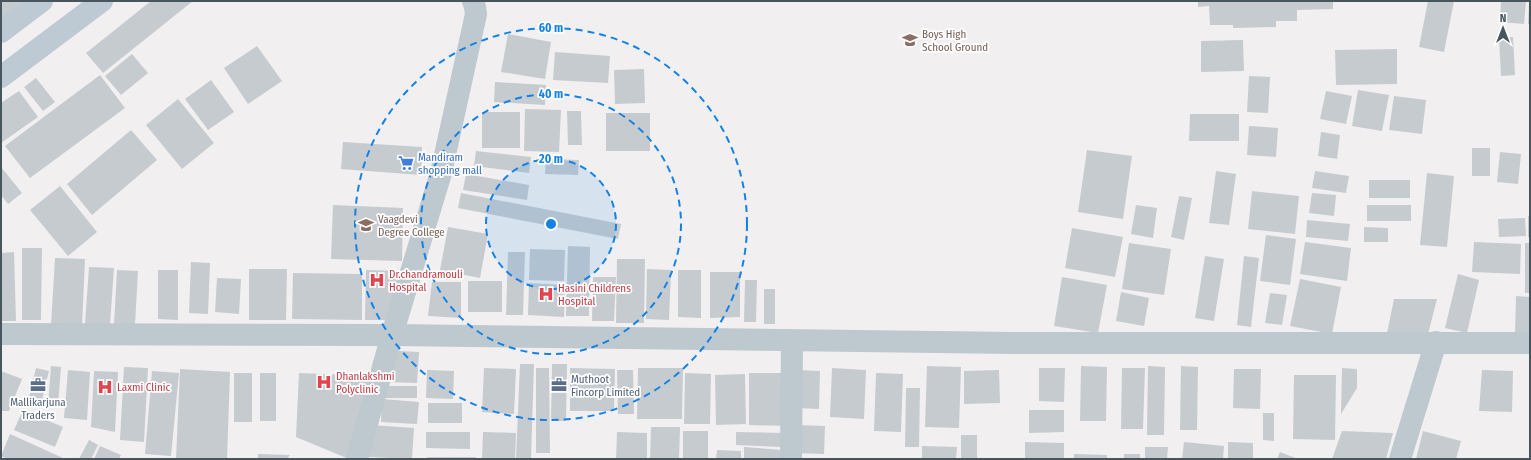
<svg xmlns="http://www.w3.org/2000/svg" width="1531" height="460" viewBox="0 0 1531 460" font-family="'Fira Sans Condensed',sans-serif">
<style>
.building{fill:#c6cbcf}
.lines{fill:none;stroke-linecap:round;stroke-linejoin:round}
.minor{stroke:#bdc8cf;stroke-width:22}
.tertiary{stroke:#bdc8cf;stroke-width:22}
.secondary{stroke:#bdcad4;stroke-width:22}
.ring{fill:none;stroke:#1382e8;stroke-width:2;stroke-dasharray:7 5}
.labels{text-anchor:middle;stroke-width:3.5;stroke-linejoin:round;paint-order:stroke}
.education-label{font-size:11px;fill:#785e54;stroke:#fff;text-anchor:start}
.shop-label{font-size:11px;fill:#366cbe;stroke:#fff;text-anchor:start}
.health-label{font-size:11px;fill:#be3a42;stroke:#fff;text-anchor:start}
.service-label{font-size:11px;fill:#4e5e75;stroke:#fff;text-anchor:start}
.centre{fill:#1382e8;stroke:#fff;stroke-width:2}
.ring-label{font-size:12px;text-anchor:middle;font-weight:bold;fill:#1382e8;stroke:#fff;stroke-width:3.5;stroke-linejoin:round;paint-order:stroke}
</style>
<rect width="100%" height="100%" fill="#f2eff0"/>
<!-- building -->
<path class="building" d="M 1,1 L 33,1 L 1,24 Z
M 151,1 L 193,1 L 103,73 L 86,53 Z
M 1198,1 L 1333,1 L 1333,9 L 1297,10 L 1297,21 L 1276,21 L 1276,27 L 1233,28 L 1233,25 L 1210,25 L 1209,6 L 1198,7 Z
M 1428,1 L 1454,1 L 1444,52 L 1419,47 Z
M 1501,1 L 1526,1 L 1524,24 L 1500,22 Z
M 1529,2 L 1530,2 L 1530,24 L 1528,24 Z
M 508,34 L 551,42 L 545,79 L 501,72 Z
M 1513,37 L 1515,75 L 1501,76 L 1499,38 Z
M 1243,40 L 1244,71 L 1201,72 L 1201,41 Z
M 257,46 L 282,81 L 248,104 L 224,68 Z
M 1397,49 L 1397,84 L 1336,85 L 1335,50 Z
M 555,52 L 610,56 L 608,83 L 553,80 Z
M 132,54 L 148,73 L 121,95 L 105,76 Z
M 644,69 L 645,103 L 615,104 L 614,70 Z
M 100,75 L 125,108 L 30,178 L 5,146 Z
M 1249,76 L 1270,77 L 1268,113 L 1247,112 Z
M 36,78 L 55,102 L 43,111 L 24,87 Z
M 211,80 L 234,112 L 208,130 L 185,99 Z
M 495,82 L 546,85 L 545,105 L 494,102 Z
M 1358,90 L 1389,95 L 1382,131 L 1352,126 Z
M 19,91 L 38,117 L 1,143 L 1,103 Z
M 1326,91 L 1352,96 L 1346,124 L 1320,119 Z
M 1394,96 L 1426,100 L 1422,134 L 1389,130 Z
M 178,99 L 214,143 L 182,169 L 146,125 Z
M 525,109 L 561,110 L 559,152 L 524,151 Z
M 567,111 L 581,111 L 582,145 L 568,145 Z
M 482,112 L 520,112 L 520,148 L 482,148 Z
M 606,113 L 650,113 L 650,151 L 606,151 Z
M 1190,114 L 1239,114 L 1239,141 L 1189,141 Z
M 1249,126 L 1278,128 L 1276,157 L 1247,155 Z
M 131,130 L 157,160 L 92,215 L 67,184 Z
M 1321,132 L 1340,135 L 1337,159 L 1318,156 Z
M 343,142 L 422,147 L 421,175 L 341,169 Z
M 1472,148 L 1490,148 L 1490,176 L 1472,176 Z
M 1087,150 L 1132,156 L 1123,219 L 1078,212 Z
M 476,151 L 531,157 L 529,173 L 474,166 Z
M 1500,152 L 1521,154 L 1518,184 L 1497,182 Z
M 546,159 L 579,160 L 578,175 L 545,174 Z
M 1,167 L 22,193 L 8,204 L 1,195 Z
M 1216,171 L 1236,174 L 1229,225 L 1209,223 Z
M 1315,171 L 1349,176 L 1346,193 L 1312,188 Z
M 1427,173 L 1454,176 L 1447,247 L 1420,245 Z
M 466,174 L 529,185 L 527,200 L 463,190 Z
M 1369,180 L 1410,180 L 1410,198 L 1369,198 Z
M 60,186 L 97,232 L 68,256 L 30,210 Z
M 1252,191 L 1299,196 L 1295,234 L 1248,229 Z
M 461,193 L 621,224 L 618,239 L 458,208 Z
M 1312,193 L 1336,195 L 1334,216 L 1309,213 Z
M 1179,196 L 1192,198 L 1184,240 L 1171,237 Z
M 333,205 L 403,208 L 402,261 L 331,259 Z
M 1136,205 L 1157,208 L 1153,238 L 1131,234 Z
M 1367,205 L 1411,205 L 1411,221 L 1367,221 Z
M 1528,216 L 1530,216 L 1530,237 L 1528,237 Z
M 1525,218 L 1526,236 L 1499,237 L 1498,219 Z
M 1307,220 L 1350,224 L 1348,241 L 1306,237 Z
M 448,227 L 488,234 L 480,278 L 440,270 Z
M 1364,227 L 1388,228 L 1388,242 L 1364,242 Z
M 1072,228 L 1123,237 L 1115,277 L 1065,268 Z
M 1266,235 L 1296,239 L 1290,285 L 1260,281 Z
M 1305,242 L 1351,248 L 1347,281 L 1300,274 Z
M 1474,242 L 1521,244 L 1520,274 L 1472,272 Z
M 1129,243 L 1171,249 L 1164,295 L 1122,289 Z
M 1525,243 L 1530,243 L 1530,293 L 1525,293 Z
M 568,246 L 590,247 L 589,316 L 566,316 Z
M 22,248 L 42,248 L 41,320 L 22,320 Z
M 530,249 L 565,250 L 564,281 L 529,280 Z
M 14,252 L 16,321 L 1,321 L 1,253 Z
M 508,252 L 525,252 L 523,315 L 506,315 Z
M 1205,256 L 1224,259 L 1214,321 L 1195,318 Z
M 1244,256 L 1259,258 L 1251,327 L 1237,325 Z
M 55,258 L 85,259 L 82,327 L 51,325 Z
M 617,259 L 645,259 L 644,323 L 616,323 Z
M 191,262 L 210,263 L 208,314 L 189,313 Z
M 89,267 L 114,268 L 110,325 L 85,324 Z
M 249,269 L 287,269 L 286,320 L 249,320 Z
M 647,269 L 671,270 L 669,320 L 646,319 Z
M 117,270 L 138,271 L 135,325 L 114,324 Z
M 158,270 L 178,270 L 178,320 L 158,319 Z
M 366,270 L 407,271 L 387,320 L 365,320 Z
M 678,270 L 701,270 L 701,318 L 678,317 Z
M 710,272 L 740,272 L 740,317 L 710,318 Z
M 293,273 L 362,274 L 362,320 L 292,319 Z
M 1458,274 L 1479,280 L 1467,333 L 1445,328 Z
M 593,277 L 616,277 L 614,321 L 592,321 Z
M 1062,277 L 1107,285 L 1098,333 L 1054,326 Z
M 217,278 L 241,279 L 239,314 L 215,312 Z
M 1300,279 L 1341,287 L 1332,334 L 1290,326 Z
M 745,280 L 757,280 L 756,322 L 744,322 Z
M 468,281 L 502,281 L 502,312 L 468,312 Z
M 432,282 L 461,282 L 461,318 L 428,316 Z
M 529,283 L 565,285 L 564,317 L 528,315 Z
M 764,289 L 775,289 L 775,324 L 764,324 Z
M 1121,292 L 1149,298 L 1144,326 L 1116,321 Z
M 1270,293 L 1287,295 L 1282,325 L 1265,323 Z
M 1516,296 L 1530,297 L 1530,333 L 1515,333 Z
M 1394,299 L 1437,299 L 1428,334 L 1387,333 Z
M 399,351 L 419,352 L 417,383 L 389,382 L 397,354 Z
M 520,364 L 534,364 L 531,459 L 516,459 Z
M 552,364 L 567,364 L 566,421 L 551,421 Z
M 51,366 L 61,367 L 58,406 L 48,405 Z
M 927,366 L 961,367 L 959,428 L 925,427 Z
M 1081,366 L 1107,367 L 1106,421 L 1080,421 Z
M 1148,366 L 1165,367 L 1164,435 L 1147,435 Z
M 1181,366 L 1198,367 L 1197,430 L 1180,430 Z
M 124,367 L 148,368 L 144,442 L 120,440 Z
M 36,368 L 49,371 L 42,400 L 29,397 Z
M 484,368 L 516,369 L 514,414 L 482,412 Z
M 536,368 L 549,368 L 550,453 L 536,453 Z
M 570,368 L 615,369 L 614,411 L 570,411 Z
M 638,368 L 683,368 L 682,419 L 637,419 Z
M 832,368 L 866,370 L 864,419 L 830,417 Z
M 1039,368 L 1065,368 L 1064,402 L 1039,401 Z
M 1122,368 L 1145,368 L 1143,429 L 1121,429 Z
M 1342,368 L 1357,369 L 1357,388 L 1341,414 Z
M 180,369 L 230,372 L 227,459 L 176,459 Z
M 1234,369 L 1261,369 L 1260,409 L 1233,408 Z
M 68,370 L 90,372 L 87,420 L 64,418 Z
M 427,370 L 454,371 L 453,399 L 426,398 Z
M 617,370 L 633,370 L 634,414 L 618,414 Z
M 796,370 L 820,371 L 819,409 L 795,408 Z
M 999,370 L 1000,403 L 964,404 L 964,371 Z
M 1482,370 L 1513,371 L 1512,412 L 1479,411 Z
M 1,371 L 22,379 L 9,411 L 1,411 Z
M 94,371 L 118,372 L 115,432 L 91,427 Z
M 152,371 L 179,373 L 171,456 L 145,454 Z
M 234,373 L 252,373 L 252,422 L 234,422 Z
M 260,373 L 276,373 L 276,421 L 260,421 Z
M 299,373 L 373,376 L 349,459 L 296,437 Z
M 685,373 L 711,374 L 710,424 L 684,424 Z
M 749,373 L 788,373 L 788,426 L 749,425 Z
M 876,373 L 903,374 L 901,432 L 874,431 Z
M 745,374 L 746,424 L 716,425 L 715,375 Z
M 1294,375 L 1336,375 L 1335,440 L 1293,439 Z
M 385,386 L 417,386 L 417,398 L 385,398 Z
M 906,388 L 920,388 L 919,447 L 905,447 Z
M 382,399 L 419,402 L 417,424 L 381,422 Z
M 428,403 L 462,403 L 462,423 L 428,423 Z
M 23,410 L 63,427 L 55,447 L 14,430 Z
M 1029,410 L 1064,410 L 1064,432 L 1029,433 Z
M 1263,413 L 1274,413 L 1274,441 L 1263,440 Z
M 371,425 L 414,428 L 412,459 L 369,457 Z
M 795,425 L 825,426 L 824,454 L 794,453 Z
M 651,427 L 680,427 L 679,459 L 650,459 Z
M 683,431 L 708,431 L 708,459 L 683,459 Z
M 1342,431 L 1393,433 L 1386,459 L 1332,459 Z
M 1423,431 L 1461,441 L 1456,459 L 1416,459 Z
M 426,432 L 470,432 L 470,449 L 426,448 Z
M 483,432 L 516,433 L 515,459 L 482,459 Z
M 617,432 L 647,433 L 647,459 L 616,459 Z
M 736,432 L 783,433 L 782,447 L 736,445 Z
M 10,434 L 63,458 L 62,459 L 8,459 L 1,456 Z
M 961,435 L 977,435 L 977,459 L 961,459 Z
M 89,440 L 98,445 L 91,459 L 79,459 Z
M 1025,442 L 1064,443 L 1064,459 L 1025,459 Z
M 1184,442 L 1224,446 L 1223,459 L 1182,459 Z
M 1228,442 L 1253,443 L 1253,459 L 1228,459 Z
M 100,446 L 121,455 L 119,459 L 94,459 Z
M 922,446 L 957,447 L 956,459 L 922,459 Z
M 744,447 L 782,450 L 782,459 L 744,459 Z
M 1145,447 L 1168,447 L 1167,459 L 1145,459 Z
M 717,450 L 741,451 L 741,459 L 716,459 Z
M 1280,452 L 1298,459 L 1277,459 Z
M 258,454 L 290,455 L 287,459 L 258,459 Z
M 1074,454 L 1107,455 L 1107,459 L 1074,459 Z
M 1124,454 L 1140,454 L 1140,459 L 1124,459 Z
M 427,457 L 476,457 L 476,459 L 427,459 Z"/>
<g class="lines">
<!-- minor -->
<path class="minor" d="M 357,459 L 392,335 L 441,173 L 476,14 L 475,7 L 473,1
M 791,459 L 792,341
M 1400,459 L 1436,342"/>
<!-- tertiary -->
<path class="tertiary" d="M 1,334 L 392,335 L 1014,343 L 1530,343"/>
<!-- secondary -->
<path class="secondary" d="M 1,32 L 42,1
M 1,77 L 102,1"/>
</g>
<!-- distance rings -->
<circle cx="551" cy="224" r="65" fill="#1382e8" fill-opacity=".12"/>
<g class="ring">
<circle cx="551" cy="224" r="65"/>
<circle cx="551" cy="224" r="130"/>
<circle cx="551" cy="224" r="196"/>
</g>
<!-- icons -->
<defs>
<symbol id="school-bare" viewBox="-9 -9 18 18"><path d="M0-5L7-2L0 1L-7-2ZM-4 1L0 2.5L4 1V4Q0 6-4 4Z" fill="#8d6e63" stroke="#fff" stroke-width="2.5" paint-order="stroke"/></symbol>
<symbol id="supermarket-bare" viewBox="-9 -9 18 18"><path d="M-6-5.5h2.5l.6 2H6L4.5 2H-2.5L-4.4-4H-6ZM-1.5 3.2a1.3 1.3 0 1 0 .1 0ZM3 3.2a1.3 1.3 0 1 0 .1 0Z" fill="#3f7fe0" stroke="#fff" stroke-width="2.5" paint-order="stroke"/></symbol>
<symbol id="university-bare" viewBox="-9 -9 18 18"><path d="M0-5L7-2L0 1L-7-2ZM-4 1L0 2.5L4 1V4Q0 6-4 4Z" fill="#8d6e63" stroke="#fff" stroke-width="2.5" paint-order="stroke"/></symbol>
<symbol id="hospital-bare" viewBox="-9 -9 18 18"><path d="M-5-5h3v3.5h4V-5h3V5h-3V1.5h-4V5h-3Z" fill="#e0444e" stroke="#fff" stroke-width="2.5" paint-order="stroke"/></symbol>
<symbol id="office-bare" viewBox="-9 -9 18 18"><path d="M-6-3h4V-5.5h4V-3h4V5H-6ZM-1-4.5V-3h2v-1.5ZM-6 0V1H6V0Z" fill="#5c6f8a" stroke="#fff" stroke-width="2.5" paint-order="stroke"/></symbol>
</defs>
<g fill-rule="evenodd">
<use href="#school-bare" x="899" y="29" width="22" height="22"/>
<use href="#supermarket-bare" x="395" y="152" width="22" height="22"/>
<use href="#university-bare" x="355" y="214" width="22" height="22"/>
<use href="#hospital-bare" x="366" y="269" width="22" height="22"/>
<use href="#hospital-bare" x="535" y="283" width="22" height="22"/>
<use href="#hospital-bare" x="313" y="371" width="22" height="22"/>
<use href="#office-bare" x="27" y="374" width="22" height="22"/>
<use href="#office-bare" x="548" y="374" width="22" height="22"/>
<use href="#hospital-bare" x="94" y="376" width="22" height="22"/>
</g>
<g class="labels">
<!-- education labels -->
<g class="education-label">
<text x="922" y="38">Boys High<tspan x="922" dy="13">School Ground</tspan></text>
<text x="378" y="223">Vaagdevi<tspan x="378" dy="13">Degree College</tspan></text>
</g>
<!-- shop labels -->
<g class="shop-label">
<text x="418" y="161">Mandiram<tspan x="418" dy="13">shopping mall</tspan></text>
</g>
<!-- health labels -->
<g class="health-label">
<text x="389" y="278">Dr.chandramouli<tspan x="389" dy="13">Hospital</tspan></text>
<text x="558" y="292">Hasini Childrens<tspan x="558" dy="13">Hospital</tspan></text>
<text x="336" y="380">Dhanlakshmi<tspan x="336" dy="13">Polyclinic</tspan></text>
<text x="117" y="391">Laxmi Clinic</text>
</g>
<!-- service labels -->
<g class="service-label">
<text x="571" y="383">Muthoot<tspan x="571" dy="13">Fincorp Limited</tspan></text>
<text x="38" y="406" text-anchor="middle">Mallikarjuna<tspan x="38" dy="13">Traders</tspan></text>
</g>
</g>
<circle cx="551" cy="224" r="6" class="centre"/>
<g class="ring-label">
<text x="551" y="32">60 m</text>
<text x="551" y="98">40 m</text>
<text x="551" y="163">20 m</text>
</g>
<!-- border -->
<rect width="1531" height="460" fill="none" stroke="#47555e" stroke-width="4"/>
<!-- north arrow -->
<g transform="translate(1503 28)" stroke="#ffffff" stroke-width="3" paint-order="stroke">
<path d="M0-3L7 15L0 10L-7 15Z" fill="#47555e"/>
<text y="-6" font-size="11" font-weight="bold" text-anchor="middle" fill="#47555e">N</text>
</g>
</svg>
